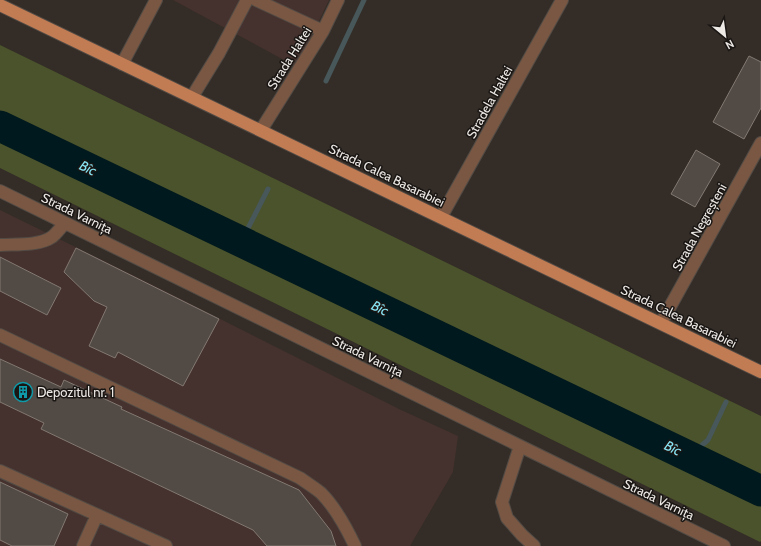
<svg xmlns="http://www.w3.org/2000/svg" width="761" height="546" viewBox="0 0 761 546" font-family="Cabin,sans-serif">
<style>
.industrial{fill:#45312d}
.green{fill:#4a532b}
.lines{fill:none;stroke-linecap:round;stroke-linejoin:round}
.stream{stroke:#47575a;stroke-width:5}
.river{stroke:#00191e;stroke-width:31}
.building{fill:#524a44;stroke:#827972}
.minor-casing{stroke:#524b45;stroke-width:14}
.major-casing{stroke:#524b45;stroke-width:14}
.minor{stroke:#795743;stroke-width:12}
.major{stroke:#c27c53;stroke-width:12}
.labels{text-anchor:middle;stroke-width:3;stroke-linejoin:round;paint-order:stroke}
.street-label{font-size:13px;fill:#ede9e5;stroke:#1a1614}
.poi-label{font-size:13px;fill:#ede9e5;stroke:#1a1614;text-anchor:start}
.water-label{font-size:14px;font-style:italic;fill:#87e4f4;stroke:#1a1614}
</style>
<rect width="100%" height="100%" fill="#342d27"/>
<!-- industrial -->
<path class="industrial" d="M 173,0 L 329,0 L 297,67 Z
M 0,210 L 151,284 L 399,409 L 458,436 L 453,472 L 410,546 L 0,546 Z"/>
<!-- green -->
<path class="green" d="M 0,45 L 761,416 L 761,541 L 760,542 L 0,168 Z"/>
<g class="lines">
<!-- stream -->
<path class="stream" d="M 326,81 L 364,0
M 241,242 L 268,189
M 689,456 L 708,440 L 726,402"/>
<!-- river -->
<path class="river" d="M 0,126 L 761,491"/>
</g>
<!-- building -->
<path class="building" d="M 749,56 L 761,62 L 761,108 L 744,139 L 713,122 Z
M 696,150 L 720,164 L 695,207 L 671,194 Z
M 76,248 L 219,319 L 183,386 L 118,352 L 115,358 L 89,346 L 107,307 L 94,301 L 64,272 Z
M 0,257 L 61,288 L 47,315 L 0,291 Z
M 0,359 L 61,387 L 64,380 L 122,407 L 121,409 L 299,490 L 331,531 L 336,546 L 267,546 L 253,530 L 41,429 L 44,423 L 0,402 Z
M 0,482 L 68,514 L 54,546 L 12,546 L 0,540 Z"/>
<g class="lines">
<defs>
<path id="minor" d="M 256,0 L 323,31
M 122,64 L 156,0
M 192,97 L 219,53 L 247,0
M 261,130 L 323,31 L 338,0
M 0,191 L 724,546
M 441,217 L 562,0
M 0,245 C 15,244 39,246 52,237 C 57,233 61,227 65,223
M 661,323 L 761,143
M 0,335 L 300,478 C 307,483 315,488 321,493 C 336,508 346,527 355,546
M 520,446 L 502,502 L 507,518 L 522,535 L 534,546
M 0,471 L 166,546
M 83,546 L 97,515"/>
<path id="major" d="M 0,5 L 761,372"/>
</defs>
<!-- minor casing -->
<use href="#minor" class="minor-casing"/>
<!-- major casing -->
<use href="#major" class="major-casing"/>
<!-- minor -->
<use href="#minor" class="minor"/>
<!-- major -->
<use href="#major" class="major"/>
</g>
<!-- icons -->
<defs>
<symbol id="building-ring" viewBox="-11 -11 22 22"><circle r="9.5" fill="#1a1614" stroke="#0f9aa8" stroke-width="1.5"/><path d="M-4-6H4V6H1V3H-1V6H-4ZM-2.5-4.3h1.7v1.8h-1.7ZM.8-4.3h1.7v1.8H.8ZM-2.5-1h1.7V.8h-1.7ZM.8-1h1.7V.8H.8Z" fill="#0f9aa8"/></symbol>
</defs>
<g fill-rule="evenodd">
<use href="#building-ring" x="12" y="381" width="22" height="22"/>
</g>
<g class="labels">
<!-- street labels -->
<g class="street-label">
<text transform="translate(289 58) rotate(-58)" y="5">Strada Haltei</text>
<text transform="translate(489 102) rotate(-61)" y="5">Stradela Haltei</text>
<text transform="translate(387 175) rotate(26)" y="5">Strada Calea Basarabiei</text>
<text transform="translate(77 213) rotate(26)" y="5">Strada Varnița</text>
<text transform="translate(699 227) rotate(-61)" y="5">Strada Negreșteni</text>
<text transform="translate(679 316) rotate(26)" y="5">Strada Calea Basarabiei</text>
<text transform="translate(368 356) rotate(26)" y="5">Strada Varnița</text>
<text transform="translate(659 499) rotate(26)" y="5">Strada Varnița</text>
</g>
<!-- poi labels -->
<g class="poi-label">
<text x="37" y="397">Depozitul nr. 1</text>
</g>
<!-- water labels -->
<g class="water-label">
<text transform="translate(88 168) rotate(26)" y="5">Bîc</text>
<text transform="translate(380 308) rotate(26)" y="5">Bîc</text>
<text transform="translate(673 448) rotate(26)" y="5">Bîc</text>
</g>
</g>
<!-- north arrow -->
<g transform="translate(725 36) rotate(151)" stroke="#1a1614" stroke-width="3" paint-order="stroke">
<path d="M0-3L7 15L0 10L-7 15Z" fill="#ede9e5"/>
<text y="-6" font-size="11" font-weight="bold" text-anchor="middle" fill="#ede9e5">N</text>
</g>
</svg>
